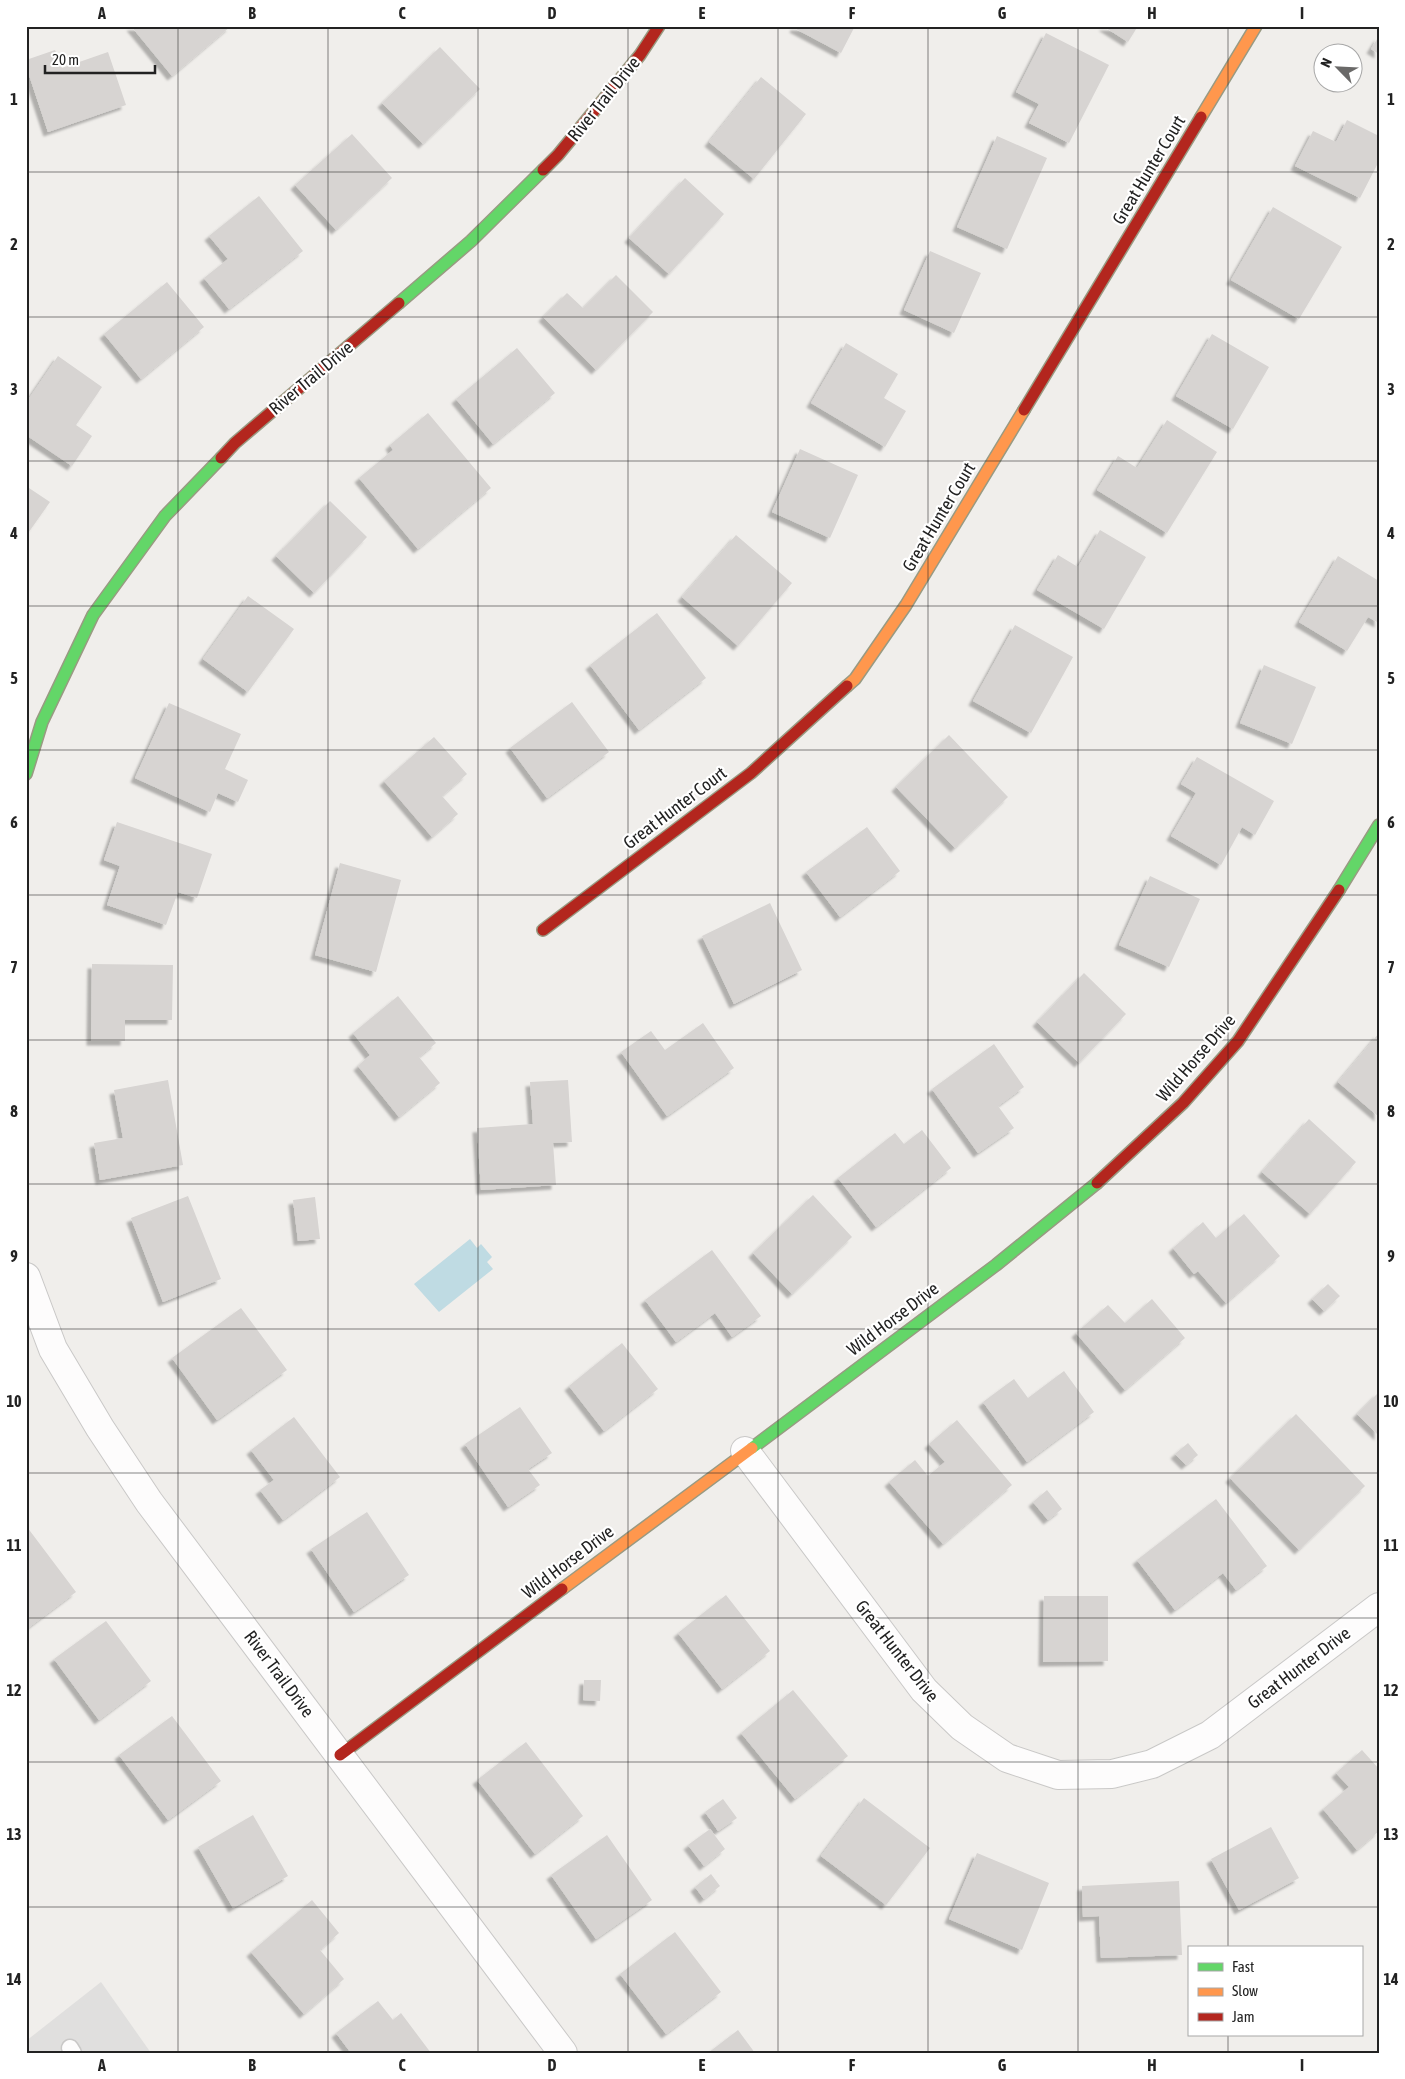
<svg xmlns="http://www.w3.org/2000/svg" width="1405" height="2079" viewBox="0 0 1405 2079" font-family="'Asap Condensed',sans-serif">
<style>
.parking{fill:#e0dfde}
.water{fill:#bfdbe3}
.building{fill:#d7d4d2;filter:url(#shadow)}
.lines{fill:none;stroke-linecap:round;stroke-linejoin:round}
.lane-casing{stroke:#c9c8c7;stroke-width:19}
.street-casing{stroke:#c9c8c7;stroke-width:30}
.fast-casing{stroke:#999a82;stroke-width:14}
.slow-casing{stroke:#999a82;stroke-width:14}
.jam-casing{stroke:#999a82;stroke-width:14}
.lane{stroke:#fdfcfc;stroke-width:16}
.street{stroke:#fdfcfc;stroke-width:28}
.fast{stroke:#63d668;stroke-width:11}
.slow{stroke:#ff974d;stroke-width:11}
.jam{stroke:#b3261e;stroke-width:11}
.grid{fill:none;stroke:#222;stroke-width:1;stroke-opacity:0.55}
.labels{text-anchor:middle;stroke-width:4.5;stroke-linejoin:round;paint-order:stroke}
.street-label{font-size:18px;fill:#222;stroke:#fff}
.neatline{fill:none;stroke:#222;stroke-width:2}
.grid-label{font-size:16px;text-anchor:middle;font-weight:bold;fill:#222}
</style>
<defs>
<filter id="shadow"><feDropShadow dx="-4.5" dy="4.5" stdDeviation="1" flood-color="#0004"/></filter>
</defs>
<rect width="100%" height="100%" fill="#f0eeeb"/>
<!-- parking -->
<path class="parking" d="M 101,1982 L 151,2053 L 26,2053 L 26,2041 Z"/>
<!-- water -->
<path class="water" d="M 470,1239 L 477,1248 L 481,1244 L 492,1257 L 487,1262 L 493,1269 L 439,1312 L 414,1284 Z"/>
<!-- building -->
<path class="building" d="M 131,26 L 231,26 L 172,76 Z
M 795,26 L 855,26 L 841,53 L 794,28 Z
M 1103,26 L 1138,26 L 1128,42 Z
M 1046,33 L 1109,65 L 1069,143 L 1029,123 L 1039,104 L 1016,92 Z
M 1379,36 L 1379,54 L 1371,49 Z
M 440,47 L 480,89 L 423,144 L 382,103 Z
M 55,50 L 62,68 L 108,52 L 126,105 L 48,132 L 26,66 L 26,60 Z
M 761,77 L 806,114 L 754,179 L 709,142 Z
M 1347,120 L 1379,136 L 1379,161 L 1360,198 L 1295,166 L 1313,131 L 1336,142 Z
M 352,134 L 392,178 L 336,230 L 295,185 Z
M 997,136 L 1047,158 L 1007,249 L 957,227 Z
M 685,178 L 724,214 L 669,274 L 629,238 Z
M 259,196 L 303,251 L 229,309 L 204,278 L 228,259 L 209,236 Z
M 1273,207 L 1342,247 L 1299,319 L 1231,280 Z
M 930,251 L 981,273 L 954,333 L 904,310 Z
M 616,275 L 653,312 L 596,370 L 543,317 L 567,293 L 583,308 Z
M 167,282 L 204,327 L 141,379 L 104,334 Z
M 1212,334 L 1269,367 L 1233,429 L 1176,396 Z
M 846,343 L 898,374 L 884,398 L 906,411 L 885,447 L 811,403 Z
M 517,348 L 555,393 L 493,444 L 456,399 Z
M 58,356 L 102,387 L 76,425 L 92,436 L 72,466 L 26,435 L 26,403 Z
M 428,413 L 491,488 L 418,549 L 359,478 L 393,450 L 390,445 Z
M 1167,420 L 1217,452 L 1167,533 L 1097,490 L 1118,456 L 1137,468 Z
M 800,449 L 858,475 L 830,538 L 772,512 Z
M 26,486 L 50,502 L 26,536 Z
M 330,501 L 367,537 L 314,593 L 276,556 Z
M 1100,530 L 1146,557 L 1104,629 L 1037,590 L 1058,555 L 1078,567 Z
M 736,535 L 792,583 L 738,646 L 682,597 Z
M 1338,556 L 1379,581 L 1379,623 L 1368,617 L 1347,651 L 1299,622 Z
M 248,596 L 294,629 L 248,692 L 203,659 Z
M 657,613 L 706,678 L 639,730 L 590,665 Z
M 1015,625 L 1073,657 L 1031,733 L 973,701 Z
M 1264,665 L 1316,687 L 1292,744 L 1240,723 Z
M 572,702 L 609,752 L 547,798 L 510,748 Z
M 169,703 L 241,734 L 225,769 L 248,780 L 238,802 L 218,793 L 210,812 L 135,778 Z
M 949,735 L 1008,797 L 955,848 L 896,787 Z
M 434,737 L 467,774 L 442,796 L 458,814 L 432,837 L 384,781 Z
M 1197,757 L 1274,801 L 1255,835 L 1242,827 L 1221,865 L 1171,836 L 1196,793 L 1181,784 Z
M 117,822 L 212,854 L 197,898 L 178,892 L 166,925 L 107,905 L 120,866 L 104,860 Z
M 867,827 L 900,871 L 840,917 L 806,872 Z
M 340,863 L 401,880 L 376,972 L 315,955 Z
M 1150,876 L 1200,899 L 1169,967 L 1119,945 Z
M 770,903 L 802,970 L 734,1004 L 702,936 Z
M 92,964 L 173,965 L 172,1020 L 125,1020 L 125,1041 L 91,1041 Z
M 1084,973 L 1126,1014 L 1079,1063 L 1037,1022 Z
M 398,996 L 436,1043 L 419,1057 L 440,1083 L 399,1117 L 358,1066 L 370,1055 L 353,1033 Z
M 703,1023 L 734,1068 L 667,1116 L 621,1052 L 651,1031 L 665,1050 Z
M 1379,1033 L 1379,1117 L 1338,1082 Z
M 994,1044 L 1024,1087 L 998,1106 L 1014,1128 L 978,1153 L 932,1089 Z
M 168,1080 L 183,1165 L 100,1180 L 94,1143 L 123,1138 L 114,1090 Z
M 568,1080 L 572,1142 L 553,1143 L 556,1185 L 481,1190 L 477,1128 L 533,1124 L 530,1082 Z
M 1309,1119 L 1356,1162 L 1310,1214 L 1262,1172 Z
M 922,1130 L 951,1168 L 876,1227 L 838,1178 L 895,1133 L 904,1144 Z
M 813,1195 L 852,1237 L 792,1294 L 753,1253 Z
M 188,1196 L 221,1279 L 163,1302 L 131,1218 Z
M 315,1197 L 320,1239 L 298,1241 L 293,1200 Z
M 1244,1214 L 1280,1256 L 1226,1303 L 1198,1271 L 1194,1274 L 1173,1248 L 1203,1222 L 1216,1238 Z
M 712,1250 L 761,1316 L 732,1337 L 715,1313 L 676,1342 L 645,1300 Z
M 1328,1284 L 1340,1296 L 1324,1311 L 1312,1299 Z
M 1152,1299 L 1185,1338 L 1125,1390 L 1076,1333 L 1108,1305 L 1125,1323 Z
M 241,1308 L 287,1370 L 217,1420 L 172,1358 Z
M 622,1343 L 658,1389 L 604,1431 L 569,1386 Z
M 1064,1371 L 1094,1412 L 1027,1462 L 983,1402 L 1014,1379 L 1028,1398 Z
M 1379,1392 L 1379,1436 L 1357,1414 Z
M 520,1407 L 552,1453 L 528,1469 L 540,1485 L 508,1507 L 465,1444 Z
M 1296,1414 L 1365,1486 L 1299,1550 L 1230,1478 Z
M 294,1417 L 340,1477 L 283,1520 L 260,1490 L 274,1480 L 251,1450 Z
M 957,1420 L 1012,1485 L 943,1544 L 889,1482 L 915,1460 L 928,1476 L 945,1462 L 929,1444 Z
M 1188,1443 L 1198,1455 L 1186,1465 L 1175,1454 Z
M 1047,1490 L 1062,1509 L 1048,1520 L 1033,1502 Z
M 1216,1499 L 1267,1566 L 1236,1590 L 1223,1573 L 1175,1610 L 1137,1560 Z
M 367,1512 L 409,1575 L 354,1612 L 311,1549 Z
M 27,1527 L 76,1592 L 28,1628 L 26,1625 Z
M 726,1595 L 770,1651 L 722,1689 L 678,1633 Z
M 1044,1596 L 1108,1596 L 1108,1661 L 1043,1662 Z
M 106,1621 L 151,1681 L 99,1720 L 54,1659 Z
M 584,1680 L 601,1680 L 600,1701 L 583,1700 Z
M 793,1690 L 848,1756 L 795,1799 L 741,1733 Z
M 172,1716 L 221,1781 L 168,1820 L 119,1755 Z
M 526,1742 L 583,1816 L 535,1854 L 477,1780 Z
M 1362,1750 L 1379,1769 L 1379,1831 L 1357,1850 L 1323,1809 L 1349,1787 L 1336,1773 Z
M 864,1798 L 930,1848 L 886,1905 L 821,1856 Z
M 723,1799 L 737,1818 L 718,1831 L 705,1812 Z
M 253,1815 L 288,1876 L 233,1908 L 198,1847 Z
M 1271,1827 L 1299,1878 L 1239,1910 L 1211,1859 Z
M 710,1829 L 725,1849 L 704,1866 L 688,1845 Z
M 607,1835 L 652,1900 L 596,1939 L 551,1875 Z
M 977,1853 L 1049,1883 L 1022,1950 L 949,1919 Z
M 711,1874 L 720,1886 L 704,1899 L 695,1887 Z
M 1179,1881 L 1182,1955 L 1101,1958 L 1099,1916 L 1083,1917 L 1082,1886 Z
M 312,1900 L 339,1933 L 320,1950 L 344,1979 L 304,2014 L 251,1952 Z
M 675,1932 L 721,1992 L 666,2034 L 620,1974 Z
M 378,2001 L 393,2020 L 401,2013 L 431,2053 L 351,2053 L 336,2033 Z
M 738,2030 L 755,2053 L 708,2053 Z"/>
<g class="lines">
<defs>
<path id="lane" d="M 70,2048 L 73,2053"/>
<path id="street" d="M 26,1277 L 53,1349 L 100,1428 L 149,1502 L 563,2053
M 745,1451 L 924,1690 L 962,1727 L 1007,1758 L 1058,1775 L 1112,1774 L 1152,1764 L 1210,1735 L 1379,1607"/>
<path id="fast" d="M 399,303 L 471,241 L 543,170
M 26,774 L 42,722 L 93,615 L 165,516 L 221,458
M 1339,890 L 1379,825
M 752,1448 L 996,1265 L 1097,1183"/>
<path id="slow" d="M 1201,117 L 1256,26
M 847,686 L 855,679 L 906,605 L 1024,410
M 562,1589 L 752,1448"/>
<path id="jam" d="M 543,170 L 558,155 L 640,55 L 659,26
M 1024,410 L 1201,117
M 221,458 L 235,443 L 399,303
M 543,930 L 751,773 L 847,686
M 1097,1183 L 1183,1103 L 1238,1041 L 1339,890
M 340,1755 L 562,1589"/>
</defs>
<!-- lane casing -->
<use href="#lane" class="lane-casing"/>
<!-- street casing -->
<use href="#street" class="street-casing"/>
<!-- fast casing -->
<use href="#fast" class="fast-casing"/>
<!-- slow casing -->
<use href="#slow" class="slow-casing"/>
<!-- jam casing -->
<use href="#jam" class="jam-casing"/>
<!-- lane -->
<use href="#lane" class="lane"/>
<!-- street -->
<use href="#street" class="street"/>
<!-- fast -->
<use href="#fast" class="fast"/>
<!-- slow -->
<use href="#slow" class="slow"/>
<!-- jam -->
<use href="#jam" class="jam"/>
</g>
<!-- grid -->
<path class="grid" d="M 178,26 L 178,2053M 328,26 L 328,2053M 478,26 L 478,2053M 628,26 L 628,2053M 778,26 L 778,2053M 928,26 L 928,2053M 1078,26 L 1078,2053M 1228,26 L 1228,1948M 26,172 L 1379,172M 26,317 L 1379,317M 26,461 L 1379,461M 26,606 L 1379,606M 26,750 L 1379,750M 26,895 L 1379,895M 26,1040 L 1379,1040M 26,1184 L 1379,1184M 26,1329 L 1379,1329M 26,1473 L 1379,1473M 26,1618 L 1379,1618M 26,1762 L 1379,1762M 26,1907 L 1379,1907M 1228,2035 L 1228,2053"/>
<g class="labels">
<!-- street labels -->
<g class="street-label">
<text transform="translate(604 99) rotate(-51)" y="6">River Trail Drive</text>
<text transform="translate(1149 170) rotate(-59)" y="6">Great Hunter Court</text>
<text transform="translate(311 378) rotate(-40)" y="6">River Trail Drive</text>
<text transform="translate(939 517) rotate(-59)" y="6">Great Hunter Court</text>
<text transform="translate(675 808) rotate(-37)" y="6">Great Hunter Court</text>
<text transform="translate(1196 1058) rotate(-49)" y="6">Wild Horse Drive</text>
<text transform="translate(893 1319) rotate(-37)" y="6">Wild Horse Drive</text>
<text transform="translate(568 1562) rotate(-37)" y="6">Wild Horse Drive</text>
<text transform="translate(897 1651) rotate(52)" y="6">Great Hunter Drive</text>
<text transform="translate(1299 1668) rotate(-37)" y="6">Great Hunter Drive</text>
<text transform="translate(279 1674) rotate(53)" y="6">River Trail Drive</text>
</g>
</g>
<!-- border -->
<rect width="1405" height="2079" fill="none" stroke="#ffffff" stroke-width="55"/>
<!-- legend -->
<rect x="1188" y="1946" width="175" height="90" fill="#ffffff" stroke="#a7a7a7"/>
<rect x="1198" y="1963" width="25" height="8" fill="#63d668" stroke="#a7a7a7"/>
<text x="1232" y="1972" font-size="15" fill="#222222">Fast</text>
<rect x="1198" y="1988" width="25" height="8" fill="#ff974d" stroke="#a7a7a7"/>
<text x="1232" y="1996" font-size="15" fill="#222222">Slow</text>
<rect x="1198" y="2013" width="25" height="8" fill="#b3261e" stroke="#a7a7a7"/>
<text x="1232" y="2022" font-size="15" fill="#222222">Jam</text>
<!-- north arrow -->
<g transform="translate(1338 68) rotate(294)"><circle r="24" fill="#ffffff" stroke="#a7a7a7"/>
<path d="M0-4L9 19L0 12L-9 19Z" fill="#6a6968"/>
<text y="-8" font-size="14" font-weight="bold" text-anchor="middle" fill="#222222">N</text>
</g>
<!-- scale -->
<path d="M45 65v8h110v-8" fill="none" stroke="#222222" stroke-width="2.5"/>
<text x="52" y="65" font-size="15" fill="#222222" stroke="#ffffff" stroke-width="4" paint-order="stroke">20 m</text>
<rect x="28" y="28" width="1350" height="2024" class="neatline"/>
<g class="grid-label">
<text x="102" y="19">A</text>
<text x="252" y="19">B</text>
<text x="402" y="19">C</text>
<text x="552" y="19">D</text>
<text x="702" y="19">E</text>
<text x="852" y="19">F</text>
<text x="1002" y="19">G</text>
<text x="1152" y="19">H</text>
<text x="1302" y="19">I</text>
<text x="14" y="105">1</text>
<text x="1391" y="105">1</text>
<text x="14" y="250">2</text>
<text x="1391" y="250">2</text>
<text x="14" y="395">3</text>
<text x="1391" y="395">3</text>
<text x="14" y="539">4</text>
<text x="1391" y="539">4</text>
<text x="14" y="684">5</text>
<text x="1391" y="684">5</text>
<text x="14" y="828">6</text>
<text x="1391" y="828">6</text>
<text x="14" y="973">7</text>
<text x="1391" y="973">7</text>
<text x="14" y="1117">8</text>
<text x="1391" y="1117">8</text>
<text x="14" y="1262">9</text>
<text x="1391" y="1262">9</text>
<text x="14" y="1407">10</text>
<text x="1391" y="1407">10</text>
<text x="14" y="1551">11</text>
<text x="1391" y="1551">11</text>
<text x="14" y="1696">12</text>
<text x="1391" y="1696">12</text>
<text x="14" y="1840">13</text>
<text x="1391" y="1840">13</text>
<text x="14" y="1985">14</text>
<text x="1391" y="1985">14</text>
<text x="102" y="2071">A</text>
<text x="252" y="2071">B</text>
<text x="402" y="2071">C</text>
<text x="552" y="2071">D</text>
<text x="702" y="2071">E</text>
<text x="852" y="2071">F</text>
<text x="1002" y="2071">G</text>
<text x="1152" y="2071">H</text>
<text x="1302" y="2071">I</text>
</g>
</svg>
